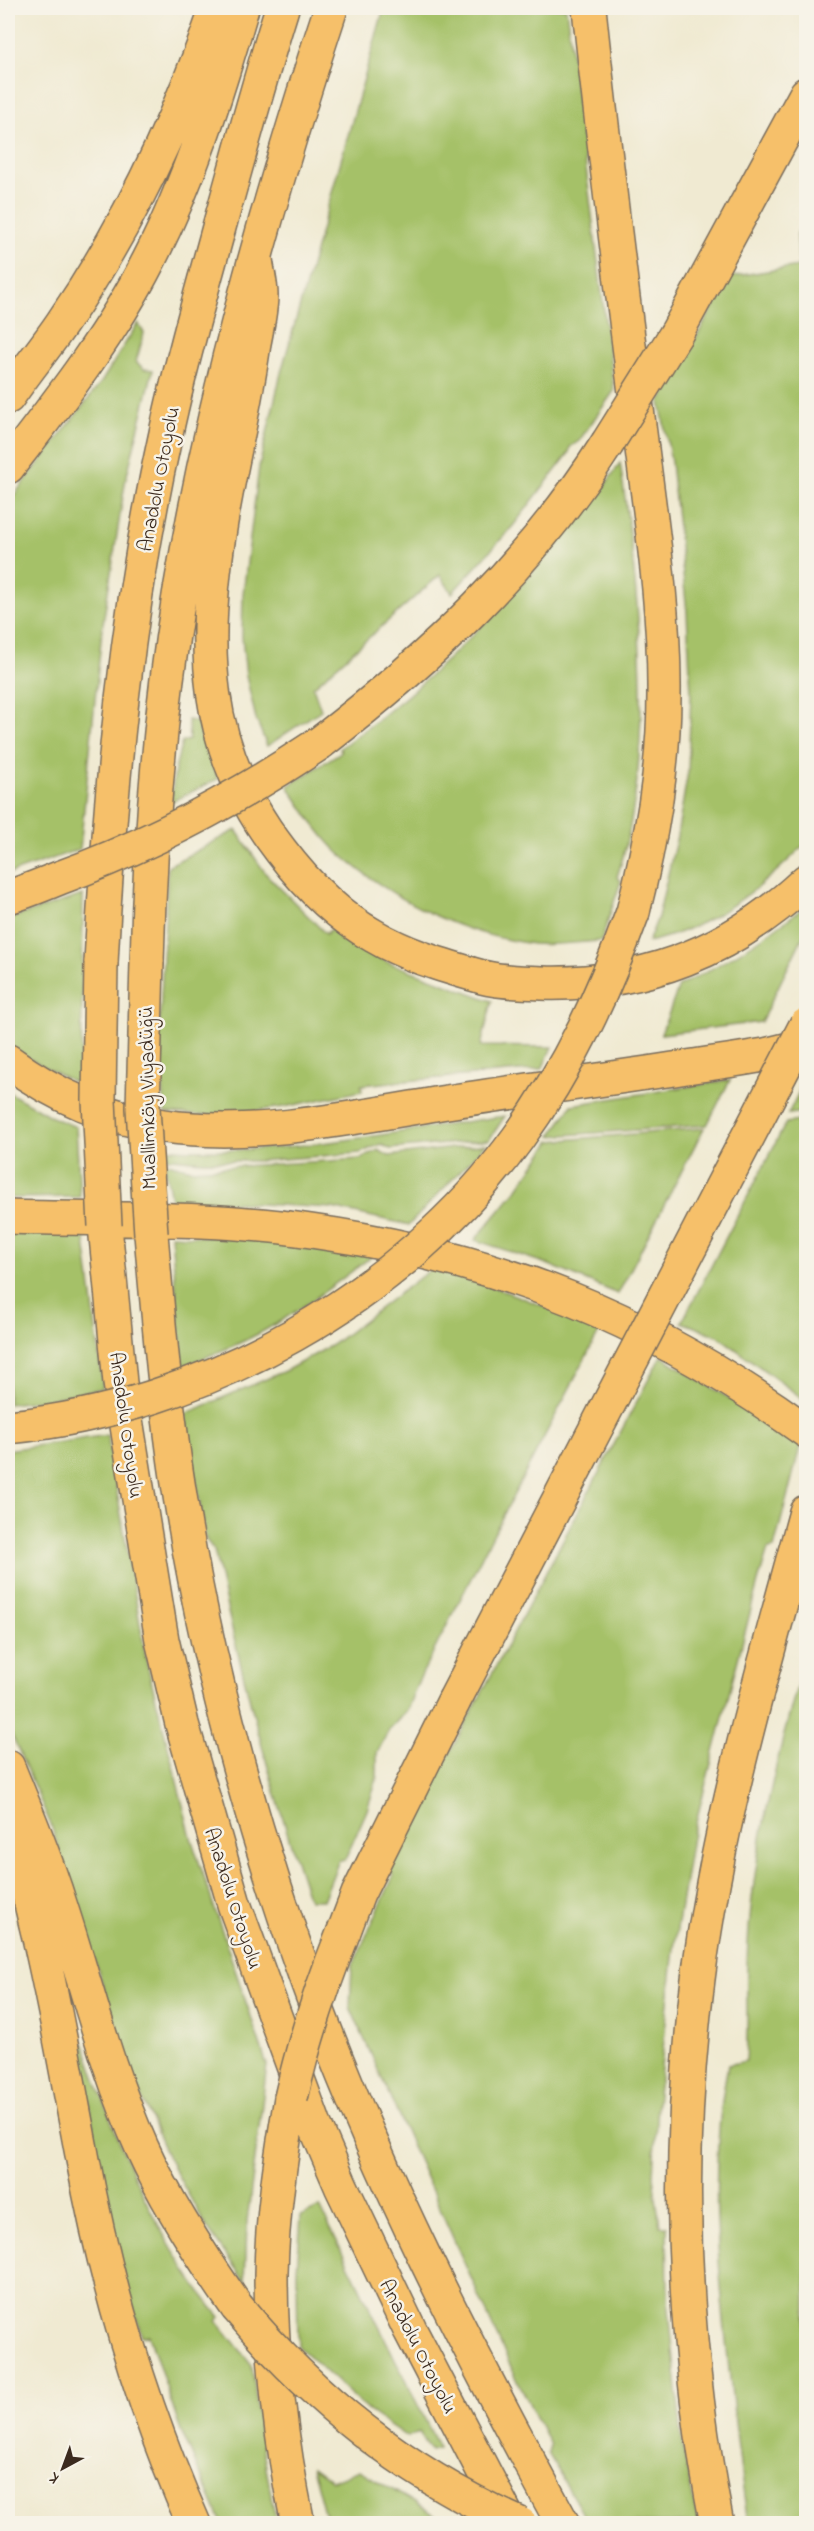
<svg xmlns="http://www.w3.org/2000/svg" width="814" height="2531" viewBox="0 0 814 2531" font-family="'Indie Flower',sans-serif">
<style>
.green{fill:#a5c167;stroke:#707642;stroke-width:1.5}
.lines{fill:none;stroke-linecap:round;stroke-linejoin:round}
.highway-casing{stroke:#7a6d5d;stroke-width:36}
.highway{stroke:#f6c06b;stroke-width:33}
.highway-bridge-casing{stroke:#7a6d5d;stroke-width:36;stroke-linecap:butt}
.highway-bridge{stroke:#f6c06b;stroke-width:33}
.labels{text-anchor:middle;stroke-width:5;stroke-linejoin:round;paint-order:stroke}
.street-label{font-size:21px;fill:#3b2a1e;stroke:#f7f3e8}
</style>
<rect width="100%" height="100%" fill="#f7f3e8"/>
<filter id="ink" filterUnits="userSpaceOnUse"><feTurbulence type="fractalNoise" baseFrequency=".0167" numOctaves="2"/><feDisplacementMap in="SourceGraphic" scale="12" xChannelSelector="R" yChannelSelector="G"/><feConvolveMatrix kernelMatrix="1 2 1 2 8 2 1 2 1" color-interpolation-filters="sRGB"/></filter>
<filter id="wash" filterUnits="userSpaceOnUse"><feTurbulence type="fractalNoise" baseFrequency=".008" numOctaves="4" result="noise"/><feDisplacementMap in="SourceGraphic" scale="24" xChannelSelector="R" yChannelSelector="G"/><feGaussianBlur stdDeviation="1.35" result="paint"/><feColorMatrix in="noise" values="0 0 0 0 0 0 0 0 0 0 0 0 0 0 0 0 0 1.4 0 .05"/><feComposite in="paint" operator="in"/></filter>
<g filter="url(#wash)">
<rect width="100%" height="100%" fill="#f0ead2"/>
<!-- green -->
<path class="green" d="M 384,8 L 566,8 L 614,391 L 579,441 L 570,447 L 569,453 L 513,526 L 452,593 L 440,575 L 313,687 L 321,710 L 267,746 L 256,719 L 246,676 L 242,637 L 243,594 L 259,467 L 282,369 Z
M 806,218 L 806,843 C 762,888 711,928 648,942 L 658,917 L 677,836 L 688,772 L 691,693 L 687,612 L 671,462 L 660,402 L 730,277 L 799,266 L 797,234 Z
M 138,323 L 144,333 L 136,362 L 144,369 L 153,370 L 125,483 L 102,630 L 80,849 L 8,874 L 8,503 L 102,381 Z
M 620,463 C 639,589 657,756 617,877 L 621,881 L 601,941 C 579,942 554,946 533,944 C 462,935 395,901 341,855 C 320,836 304,810 288,786 L 341,752 L 340,748 C 407,701 462,649 517,588 C 543,560 571,532 589,499 L 594,502 Z
M 188,720 L 197,722 L 205,748 L 218,779 L 171,802 L 175,769 L 182,742 L 189,740 Z
M 236,830 L 266,874 L 326,934 L 331,929 L 387,962 L 492,1001 L 481,1046 L 552,1047 L 542,1069 L 361,1085 L 362,1091 L 284,1107 L 216,1116 L 165,1113 L 159,1035 L 168,866 Z
M 83,895 L 81,1086 L 17,1052 L 8,1044 L 8,919 Z
M 806,905 L 806,930 L 761,1022 L 661,1034 L 679,986 C 725,963 767,937 806,905 Z
M 806,1078 L 806,1112 L 788,1114 Z
M 730,1080 L 707,1125 L 551,1136 L 572,1105 Z
M 8,1092 L 52,1117 L 76,1127 L 80,1197 L 8,1198 Z
M 505,1116 L 489,1140 L 390,1149 L 381,1144 L 360,1153 L 258,1161 L 202,1161 L 163,1157 L 162,1148 C 277,1158 391,1132 505,1116 Z
M 806,1120 L 806,1401 L 718,1336 L 682,1322 L 786,1123 Z
M 704,1128 L 618,1294 L 547,1264 L 475,1240 L 516,1191 L 551,1141 Z
M 486,1144 L 409,1225 L 332,1208 L 171,1199 L 164,1162 L 191,1169 L 361,1159 L 378,1150 L 389,1156 Z
M 8,1231 L 84,1232 L 103,1388 L 45,1400 L 8,1404 Z
M 171,1235 L 236,1238 L 375,1254 C 342,1279 308,1305 272,1326 C 244,1343 213,1354 183,1366 Z
M 431,1269 L 488,1285 L 601,1328 L 495,1531 L 418,1682 L 407,1710 L 389,1730 L 377,1753 L 377,1778 L 367,1810 L 345,1860 L 339,1860 L 323,1900 L 309,1900 C 270,1785 240,1669 214,1550 L 206,1540 L 185,1414 L 287,1370 L 332,1345 Z
M 661,1356 L 801,1443 L 774,1548 L 768,1549 L 758,1582 L 692,1837 L 674,1948 L 657,2104 L 653,2176 L 660,2226 L 667,2226 L 668,2300 L 683,2450 L 698,2523 L 588,2523 L 548,2453 L 550,2445 L 508,2361 L 350,2007 L 352,1967 L 394,1875 L 387,1871 Z
M 107,1435 L 147,1664 L 192,1841 L 267,2065 L 247,2221 L 245,2282 L 206,2226 L 168,2158 L 132,2075 L 51,1825 L 8,1726 L 8,1450 Z
M 806,1655 L 806,2523 L 748,2523 C 740,2472 735,2421 729,2369 C 718,2269 708,2165 728,2065 L 746,2061 C 749,2022 745,1983 748,1943 C 754,1845 779,1748 806,1655 Z
M 79,2036 L 84,2044 C 116,2141 154,2238 220,2317 L 217,2321 L 252,2365 L 260,2433 L 276,2523 L 222,2523 L 179,2426 L 149,2335 L 142,2336 L 119,2260 L 99,2165 Z
M 320,2207 L 439,2448 L 431,2450 L 419,2432 L 407,2437 L 369,2411 L 298,2346 L 297,2270 L 301,2216 Z
M 312,2467 L 332,2481 L 359,2470 L 449,2523 L 327,2523 Z"/>
</g>
<g filter="url(#ink)">
<g class="lines">
<defs>
<path id="highway" d="M 589,8 C 603,144 621,280 638,417 C 649,509 665,602 664,695 C 664,769 651,840 633,912
M 256,259 C 257,270 261,283 261,295 C 261,310 257,327 254,343 C 246,403 231,462 221,522 C 201,645 201,748 281,851 C 306,884 338,916 374,936 C 408,956 445,966 482,977 C 501,982 522,982 542,983 C 644,986 733,950 806,881
M 676,334 L 806,94
M 8,397 C 25,372 45,348 62,323 C 129,226 179,118 217,8
M 8,467 C 59,401 111,335 149,260 C 190,180 217,94 242,8
M 320,743 C 432,657 531,564 607,444
M 147,962 C 150,839 159,717 179,596 C 213,396 268,200 331,8
M 101,963 C 110,786 127,607 166,433 C 181,362 202,290 221,220 C 241,149 260,78 282,8
M 8,1061 C 55,1096 106,1118 164,1126 C 255,1139 357,1117 447,1102 C 553,1086 660,1072 765,1055 L 806,1045
M 8,1217 C 108,1220 211,1216 311,1231 C 501,1258 651,1319 806,1431
M 105,1226 L 120,1383 L 162,1640 L 182,1724 L 234,1904 L 314,2123 L 341,2186 L 410,2330 L 511,2524
M 151,1234 C 159,1327 167,1421 183,1514 C 209,1672 254,1833 308,1984 C 375,2170 469,2351 563,2524
M 8,1767 C 27,1813 46,1859 61,1907 C 87,1987 107,2071 142,2148 C 168,2205 201,2256 237,2307
M 8,1825 C 21,1857 28,1891 36,1925 C 55,2003 68,2082 83,2160 C 106,2284 143,2409 194,2524
M 344,1931 L 358,1894 L 454,1701
M 291,2098 C 281,2156 272,2215 271,2274 C 271,2358 281,2442 298,2524
M 717,2524 C 682,2345 675,2160 698,1979 C 718,1820 764,1666 806,1512"/>
</defs>
<!-- highway casing -->
<use href="#highway" class="highway-casing"/>
<!-- highway -->
<use href="#highway" class="highway"/>
<defs>
<path id="highway-bridge" d="M 607,444 L 676,334
M 8,897 C 25,892 42,885 59,878 C 153,844 238,798 320,743
M 147,962 L 143,1108 L 151,1234
M 101,963 L 99,1100 L 105,1226
M 8,1427 C 203,1409 403,1297 518,1138 C 569,1068 604,992 633,912
M 454,1701 L 806,1025
M 291,2098 C 304,2040 322,1986 344,1931
M 237,2307 C 314,2400 409,2475 520,2524"/>
</defs>
<!-- highway-bridge casing -->
<use href="#highway-bridge" class="highway-bridge-casing"/>
<!-- highway-bridge -->
<use href="#highway-bridge" class="highway-bridge"/>
</g>
</g>
<g class="labels">
<!-- street labels -->
<g class="street-label">
<text transform="translate(158 479) rotate(-79)" y="7">Anadolu Otoyolu</text>
<text transform="translate(147 1098) rotate(-91)" y="7">Muallimköy Viyadüğü</text>
<text transform="translate(127 1425) rotate(82)" y="7">Anadolu Otoyolu</text>
<text transform="translate(234 1898) rotate(72)" y="7">Anadolu Otoyolu</text>
<text transform="translate(419 2346) rotate(63)" y="7">Anadolu Otoyolu</text>
</g>
</g>
<!-- margin -->
<rect width="814" height="2531" fill="none" stroke="#f7f3e8" stroke-width="30"/>
<!-- north arrow -->
<g transform="translate(63 2468) rotate(221)" stroke="#f7f3e8" stroke-width="4.5" paint-order="stroke">
<path d="M0-4.5L10 22L0 15L-10 22Z" fill="#3b2a1e"/>
<text y="-9" font-size="16" font-weight="bold" text-anchor="middle" fill="#3b2a1e">K</text>
</g>
</svg>
